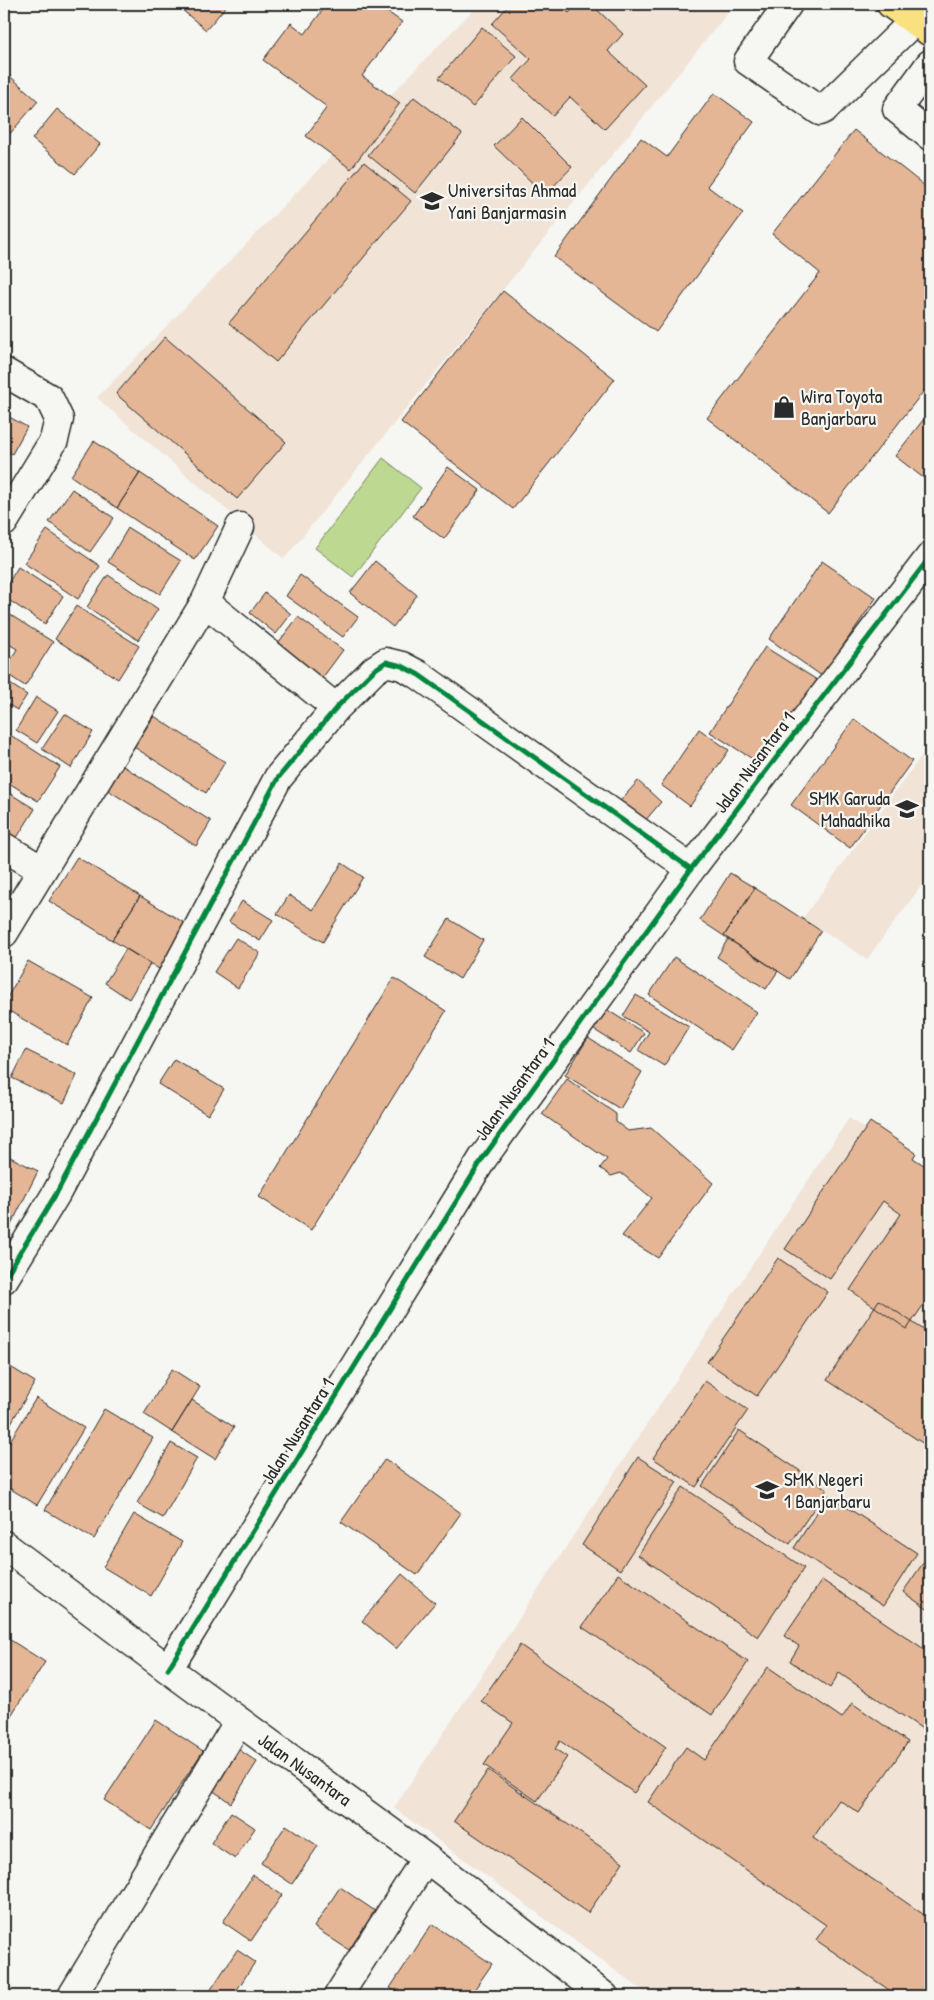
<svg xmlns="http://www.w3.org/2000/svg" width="934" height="2000" viewBox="0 0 934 2000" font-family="'Patrick Hand',sans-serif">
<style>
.built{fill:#f1e3d6}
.green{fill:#bdd991;stroke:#74825e}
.building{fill:#e4b695;stroke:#2b2b2b}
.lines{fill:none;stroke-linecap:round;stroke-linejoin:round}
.minor-casing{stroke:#2b2b2b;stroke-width:31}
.highway-casing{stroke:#2b2b2b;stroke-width:31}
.minor{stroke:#f6f6f2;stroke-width:28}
.highway{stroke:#fae180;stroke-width:28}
.cycleway-casing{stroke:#f6f6f2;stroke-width:8}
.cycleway{stroke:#00873e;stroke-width:5}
.labels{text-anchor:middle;stroke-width:4.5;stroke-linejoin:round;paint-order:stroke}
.poi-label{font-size:19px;fill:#2b2b2b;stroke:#f6f6f2;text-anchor:start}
.street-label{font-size:19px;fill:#2b2b2b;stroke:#f6f6f2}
</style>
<rect width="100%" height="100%" fill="#f6f6f2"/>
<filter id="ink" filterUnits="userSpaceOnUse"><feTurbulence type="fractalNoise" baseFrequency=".02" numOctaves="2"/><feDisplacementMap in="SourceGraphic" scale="10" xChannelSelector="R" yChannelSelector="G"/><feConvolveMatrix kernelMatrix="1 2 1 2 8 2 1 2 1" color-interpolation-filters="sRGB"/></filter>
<g filter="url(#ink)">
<!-- built -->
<path class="built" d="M 479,4 L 735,4 L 284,559 L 97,398 Z
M 930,744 L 930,874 L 867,959 L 803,918 Z
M 849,1118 L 930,1173 L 930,1996 L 650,1996 L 394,1808 Z"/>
<!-- green -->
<path class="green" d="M 383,458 L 421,488 L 353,577 L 315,548 Z"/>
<!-- building -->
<path class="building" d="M 175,4 L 228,4 L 206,30 Z
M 327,4 L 376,4 L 402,22 L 362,76 L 400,103 L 351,169 L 306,136 L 327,107 L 263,60 L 291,23 L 305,34 Z
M 510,4 L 559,4 L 569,13 L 577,4 L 591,4 L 623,34 L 608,51 L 645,85 L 605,129 L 570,97 L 553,116 L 513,79 L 531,59 L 492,24 Z
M 482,27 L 516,56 L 473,107 L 439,78 Z
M 4,71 L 38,101 L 8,136 L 4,132 Z
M 714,93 L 754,122 L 707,186 L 743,213 L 656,332 L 554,257 L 641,138 L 667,157 Z
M 414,97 L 462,134 L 415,193 L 368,155 Z
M 57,109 L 100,144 L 75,174 L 32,139 Z
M 522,117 L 572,167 L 545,195 L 494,146 Z
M 854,130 L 930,190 L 930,383 L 828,513 L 707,418 L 820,273 L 772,234 Z
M 364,162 L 411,201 L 276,362 L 229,323 Z
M 503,291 L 615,379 L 513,509 L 401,422 Z
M 165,337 L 286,442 L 237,499 L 116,394 Z
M 4,414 L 27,427 L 12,454 L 4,449 Z
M 927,415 L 930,418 L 930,483 L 895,456 Z
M 94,441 L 140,473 L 117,508 L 71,476 Z
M 448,467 L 480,490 L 444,539 L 413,516 Z
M 140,473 L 218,526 L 195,560 L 117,508 Z
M 72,489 L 114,518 L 90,552 L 49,522 Z
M 128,528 L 181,561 L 160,594 L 108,562 Z
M 47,530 L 100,566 L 78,599 L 24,563 Z
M 375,561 L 417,595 L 393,627 L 350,593 Z
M 822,561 L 876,598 L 822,676 L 769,639 Z
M 18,567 L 63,596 L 45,624 L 4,597 L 4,590 Z
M 108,575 L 158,609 L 138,640 L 87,607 Z
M 300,575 L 358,617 L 343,637 L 286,596 Z
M 265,593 L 291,614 L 276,634 L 250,613 Z
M 76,606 L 139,646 L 118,679 L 55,639 Z
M 4,611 L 53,642 L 25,686 L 4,672 L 17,649 L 4,641 Z
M 298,617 L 343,650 L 320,681 L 275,647 Z
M 4,641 L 11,645 L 4,656 Z
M 765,647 L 817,680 L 762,765 L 710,732 Z
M 4,680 L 27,695 L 17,710 L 4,702 Z
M 36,697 L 58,711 L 37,743 L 16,730 Z
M 65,714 L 93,732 L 71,768 L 42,749 Z
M 154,716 L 225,762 L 206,793 L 134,747 Z
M 854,719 L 912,761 L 850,848 L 791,805 Z
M 699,729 L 729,750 L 690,806 L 661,785 Z
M 4,731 L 60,767 L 38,801 L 4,780 Z
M 115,761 L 211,821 L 196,846 L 100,785 Z
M 638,781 L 661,802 L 644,822 L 620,801 Z
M 4,790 L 35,809 L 11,847 L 4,842 Z
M 77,857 L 140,896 L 112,940 L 49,901 Z
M 342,863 L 363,877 L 323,942 L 277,914 L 289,895 L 313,910 Z
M 730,873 L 755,888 L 724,936 L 700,920 Z
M 755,888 L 821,931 L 790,979 L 724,936 Z
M 140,896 L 186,924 L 159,969 L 112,940 Z
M 242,901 L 273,920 L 260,941 L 229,922 Z
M 449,919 L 483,940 L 460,979 L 425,957 Z
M 236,938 L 260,953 L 238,988 L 214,972 Z
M 728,939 L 778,971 L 766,989 L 717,957 Z
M 126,949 L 150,964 L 129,999 L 105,983 Z
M 674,957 L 757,1012 L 732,1050 L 649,995 Z
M 28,961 L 93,998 L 67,1045 L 4,1008 L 4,1003 Z
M 394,978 L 446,1011 L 311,1230 L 259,1197 Z
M 636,995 L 689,1027 L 664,1066 L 638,1050 L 649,1032 L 623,1016 Z
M 601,1006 L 644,1033 L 631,1053 L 588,1026 Z
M 588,1038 L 642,1072 L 620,1109 L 565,1075 Z
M 26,1050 L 77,1075 L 64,1103 L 12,1078 Z
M 174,1059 L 224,1089 L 208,1115 L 158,1084 Z
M 4,1066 L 9,1069 L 4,1079 Z
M 567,1079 L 616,1114 L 616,1122 L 628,1131 L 651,1128 L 713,1183 L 658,1258 L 622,1236 L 652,1198 L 621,1173 L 611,1176 L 600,1168 L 607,1159 L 542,1114 Z
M 870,1122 L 916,1153 L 913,1158 L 930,1169 L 930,1295 L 907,1329 L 850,1290 L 901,1214 L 883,1201 L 830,1279 L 785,1249 Z
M 4,1154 L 38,1171 L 8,1231 L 4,1229 Z
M 778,1258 L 828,1292 L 757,1396 L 707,1362 Z
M 879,1300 L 930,1334 L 930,1448 L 827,1380 Z
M 4,1363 L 35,1382 L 4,1435 Z
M 172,1369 L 200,1387 L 172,1432 L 144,1414 Z
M 705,1381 L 748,1410 L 696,1487 L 653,1458 Z
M 36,1398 L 84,1428 L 37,1505 L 4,1485 L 4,1451 Z
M 192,1400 L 234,1427 L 215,1459 L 172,1432 Z
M 104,1409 L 153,1438 L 94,1539 L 45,1510 Z
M 739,1430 L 827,1489 L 790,1544 L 702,1486 Z
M 171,1443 L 197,1458 L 163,1518 L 137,1503 Z
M 638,1457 L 677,1482 L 620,1570 L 582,1545 Z
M 385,1459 L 461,1513 L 417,1575 L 341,1522 Z
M 683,1487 L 804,1568 L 758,1637 L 638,1555 Z
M 828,1495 L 917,1553 L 883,1606 L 794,1548 Z
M 134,1514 L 182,1542 L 151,1596 L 103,1567 Z
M 930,1553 L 930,1611 L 903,1592 Z
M 402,1574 L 435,1603 L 396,1649 L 362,1621 Z
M 618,1574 L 748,1662 L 712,1715 L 582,1627 Z
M 822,1580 L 930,1653 L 930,1734 L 839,1673 L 830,1688 L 790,1661 L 799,1646 L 784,1636 Z
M 4,1636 L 45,1662 L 5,1725 L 4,1724 Z
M 520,1645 L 666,1747 L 634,1793 L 560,1741 L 555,1749 L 567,1757 L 537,1801 L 484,1765 L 513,1723 L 481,1701 Z
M 768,1667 L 842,1718 L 852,1703 L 908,1742 L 859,1813 L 839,1800 L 813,1838 L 930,1919 L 930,1994 L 929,1996 L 898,1996 L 816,1940 L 826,1925 L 648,1802 L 686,1747 L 704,1760 Z
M 156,1720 L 203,1751 L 151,1830 L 104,1800 Z
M 238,1749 L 257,1762 L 231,1803 L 212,1790 Z
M 488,1770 L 623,1862 L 588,1913 L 454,1821 Z
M 231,1812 L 255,1828 L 235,1859 L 211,1843 Z
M 286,1825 L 318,1846 L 292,1884 L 261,1863 Z
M 253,1875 L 282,1895 L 251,1941 L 223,1922 Z
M 340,1887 L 375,1911 L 349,1950 L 314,1927 Z
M 432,1924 L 492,1964 L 470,1996 L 402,1996 L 390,1988 Z
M 237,1950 L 255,1962 L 233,1996 L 211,1996 L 208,1994 Z"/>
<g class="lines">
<defs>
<path id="minor" d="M 788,4 L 748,61 L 820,111 L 824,109 L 914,21
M 930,64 L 897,109 L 930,136
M 4,372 L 49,398 L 59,419 L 54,440 L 4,522
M 205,602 L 336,708
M 4,847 L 42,870
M 4,933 L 205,602 L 240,527
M 4,1279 L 56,1194 L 278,778 L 336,708 L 374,670 L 386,662 L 402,666 L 419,675 L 691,869
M 4,1545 L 168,1669 L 426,1858 L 604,1996
M 168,1669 L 483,1158 L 691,869 L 930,557
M 72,1996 L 239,1721
M 338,1996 L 426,1858"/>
<path id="highway" d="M 891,4 L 930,32"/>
</defs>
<!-- minor casing -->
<use href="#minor" class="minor-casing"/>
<!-- highway casing -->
<use href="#highway" class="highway-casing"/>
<!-- minor -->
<use href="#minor" class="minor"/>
<!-- highway -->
<use href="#highway" class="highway"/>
<defs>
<path id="cycleway" d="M 4,1279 L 56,1194 L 278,778 L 336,708 L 374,670 L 386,662 L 402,666 L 419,675 L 691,869
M 168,1669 L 483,1158 L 691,869 L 930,557"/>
</defs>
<!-- cycleway casing -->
<use href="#cycleway" class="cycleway-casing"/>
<!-- cycleway -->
<use href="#cycleway" class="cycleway"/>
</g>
</g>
<!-- icons -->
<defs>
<symbol id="university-bare" viewBox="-9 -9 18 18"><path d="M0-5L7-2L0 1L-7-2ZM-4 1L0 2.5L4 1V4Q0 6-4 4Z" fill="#2b2b2b" stroke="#f6f6f2" stroke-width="2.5" paint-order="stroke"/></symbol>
<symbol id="shop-bare" viewBox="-9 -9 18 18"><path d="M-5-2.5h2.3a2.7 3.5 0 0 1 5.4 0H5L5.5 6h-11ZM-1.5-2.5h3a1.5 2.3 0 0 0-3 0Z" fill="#2b2b2b" stroke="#f6f6f2" stroke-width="2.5" paint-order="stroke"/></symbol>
<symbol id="school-bare" viewBox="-9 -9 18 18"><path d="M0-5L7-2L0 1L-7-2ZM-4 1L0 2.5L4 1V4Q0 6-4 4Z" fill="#2b2b2b" stroke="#f6f6f2" stroke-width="2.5" paint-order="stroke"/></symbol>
</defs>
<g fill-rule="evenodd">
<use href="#university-bare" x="416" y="185" width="32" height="32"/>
<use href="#shop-bare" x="768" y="391" width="32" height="32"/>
<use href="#school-bare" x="891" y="793" width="32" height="32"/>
<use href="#school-bare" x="751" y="1474" width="32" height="32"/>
</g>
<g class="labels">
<!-- poi labels -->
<g class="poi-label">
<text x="448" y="197">Universitas Ahmad<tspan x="448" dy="22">Yani Banjarmasin</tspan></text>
<text x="801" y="403">Wira Toyota<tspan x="801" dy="22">Banjarbaru</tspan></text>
<text x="890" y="805" text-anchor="end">SMK Garuda<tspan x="890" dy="22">Mahadhika</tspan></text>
<text x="784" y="1486">SMK Negeri<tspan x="784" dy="22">1 Banjarbaru</tspan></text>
</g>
<!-- street labels -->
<g class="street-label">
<text transform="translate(754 762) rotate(-53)" y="7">Jalan Nusantara 1</text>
<text transform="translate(514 1089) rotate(-54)" y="7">Jalan Nusantara 1</text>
<text transform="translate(297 1431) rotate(-58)" y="7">Jalan Nusantara 1</text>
<text transform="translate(305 1769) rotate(36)" y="7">Jalan Nusantara</text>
</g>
</g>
<!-- margin -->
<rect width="934" height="2000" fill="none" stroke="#f6f6f2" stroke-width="20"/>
<rect x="10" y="10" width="914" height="1980" fill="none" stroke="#2b2b2b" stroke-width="2" filter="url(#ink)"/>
</svg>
